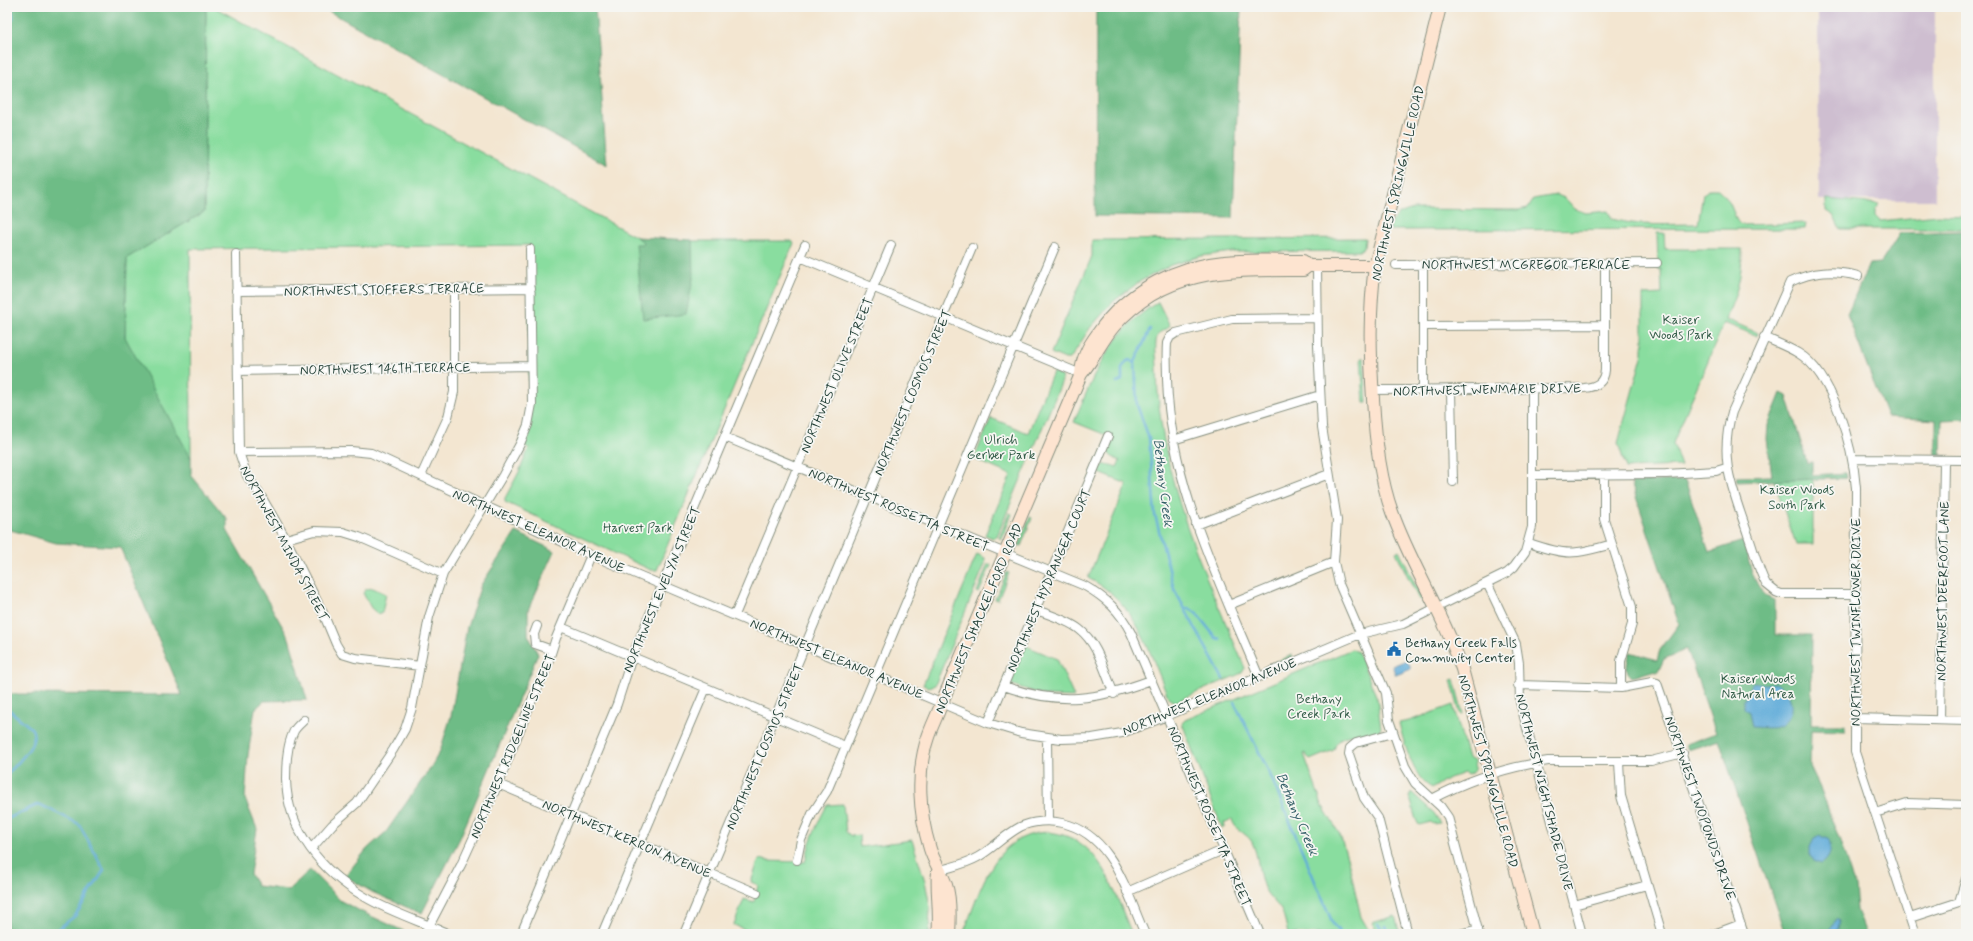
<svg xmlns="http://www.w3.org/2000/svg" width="1973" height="941" viewBox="0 0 1973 941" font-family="Mynerve,sans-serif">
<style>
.industrial{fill:#cebed0}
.green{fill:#89dd9f;stroke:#548d6a}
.forest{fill:#6ebc86;stroke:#467c5d}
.water{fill:#60acd9;stroke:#407486}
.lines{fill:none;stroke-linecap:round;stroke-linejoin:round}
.stream{stroke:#60acd9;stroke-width:2.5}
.street-casing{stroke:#899282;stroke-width:10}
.secondary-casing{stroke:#899282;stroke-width:14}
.street{stroke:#fff;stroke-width:8}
.secondary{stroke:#fde4d0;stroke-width:12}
.labels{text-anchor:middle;stroke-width:3.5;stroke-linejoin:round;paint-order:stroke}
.street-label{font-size:13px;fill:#1f3d34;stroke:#f6f6f2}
.park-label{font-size:13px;fill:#345d49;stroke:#f6f6f2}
.poi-label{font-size:13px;fill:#1f3d34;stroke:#f6f6f2;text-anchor:start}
.water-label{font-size:14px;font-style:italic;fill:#325e66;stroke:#f6f6f2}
</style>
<rect width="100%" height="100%" fill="#f6f6f2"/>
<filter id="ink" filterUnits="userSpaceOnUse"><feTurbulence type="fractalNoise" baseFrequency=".025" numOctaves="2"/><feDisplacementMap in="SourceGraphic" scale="8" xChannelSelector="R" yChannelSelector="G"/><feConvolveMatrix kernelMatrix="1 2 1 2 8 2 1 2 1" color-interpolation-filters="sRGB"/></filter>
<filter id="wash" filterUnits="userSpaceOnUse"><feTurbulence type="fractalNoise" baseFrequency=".012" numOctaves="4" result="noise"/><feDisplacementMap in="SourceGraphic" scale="16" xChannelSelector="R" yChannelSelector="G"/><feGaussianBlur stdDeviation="0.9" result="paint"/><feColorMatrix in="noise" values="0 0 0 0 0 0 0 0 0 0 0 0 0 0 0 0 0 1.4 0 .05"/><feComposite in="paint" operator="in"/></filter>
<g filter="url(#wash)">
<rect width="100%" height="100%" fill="#f3e6d1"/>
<!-- industrial -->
<path class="industrial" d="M 1818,7 L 1935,7 L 1935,200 L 1819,200 Z"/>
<!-- green -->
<path class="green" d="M 206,7 L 214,7 L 644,241 L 691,243 L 691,241 L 792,241 L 794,243 L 657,570 L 651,570 L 505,502 L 505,498 L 519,472 L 529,448 L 519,444 L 528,421 L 530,245 L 190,249 L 191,458 L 125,342 L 127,258 L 204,212 Z
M 1710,189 L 1718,189 C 1725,195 1730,202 1733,211 C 1736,217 1735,220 1741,225 L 1806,223 L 1805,229 L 1389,230 C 1394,215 1399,213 1414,209 L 1518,210 L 1528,208 L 1533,199 L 1556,195 L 1565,198 L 1575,209 L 1586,213 L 1608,211 L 1612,219 C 1640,227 1669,224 1698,224 L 1703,194 Z
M 1826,199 L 1880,204 L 1875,210 L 1875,216 L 1880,221 L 1938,215 L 1966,216 L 1966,229 L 1840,229 L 1833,215 L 1826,211 Z
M 1657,233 L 1664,233 L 1665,249 L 1742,249 C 1742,278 1737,292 1726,319 L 1758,333 L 1757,336 L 1724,323 L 1673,443 L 1681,466 L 1626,468 L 1618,443 L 1643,353 L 1643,295 L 1662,294 L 1661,269 L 1658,269 Z
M 1365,238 L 1364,247 L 1359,251 L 1232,252 L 1201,256 L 1171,265 L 1139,282 L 1114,301 L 1090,328 L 1070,359 L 1065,359 L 1051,353 L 1092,256 L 1092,240 Z
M 1158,302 L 1170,326 L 1159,333 C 1153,342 1157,357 1157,368 C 1158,478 1203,569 1245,668 L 1242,673 L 1175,702 L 1169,699 C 1149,652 1137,602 1088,578 L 1127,484 L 1097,472 C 1102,462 1108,464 1117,467 L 1120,461 C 1106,454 1105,452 1111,437 L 1074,422 C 1095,372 1110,332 1158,302 Z
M 1361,358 L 1364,358 L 1367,403 L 1364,403 Z
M 1053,372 L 1061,376 L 1062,381 L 997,536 L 993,538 L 985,535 L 1011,475 L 974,459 L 991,418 L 1028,433 Z
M 1813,479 L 1813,544 L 1796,544 L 1774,481 Z
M 1009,513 L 1012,514 L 1002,539 L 999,538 Z
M 1030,517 L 1032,518 L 1021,546 L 1018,545 Z
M 1399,550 L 1422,599 L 1419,600 L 1396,552 Z
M 977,554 L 985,558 L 985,564 L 935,685 L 928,687 L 923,685 Z
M 988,564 L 991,565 L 979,593 L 977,592 Z
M 1007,572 L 1009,573 L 998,600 L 995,599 Z
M 373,588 L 386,594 L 382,613 L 378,614 L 371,608 L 363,593 L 366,589 Z
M 1024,645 L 1057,659 L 1074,697 L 1046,696 L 1010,684 Z
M 1352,649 L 1358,652 L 1377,698 L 1381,728 C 1372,738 1354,733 1343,737 L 1336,744 L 1334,750 L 1310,760 L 1305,753 L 1304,754 L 1322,805 L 1340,835 L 1349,864 L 1361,917 L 1371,934 L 1288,934 C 1286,926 1285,917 1281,910 C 1276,902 1268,897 1264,888 C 1258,873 1259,857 1252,842 C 1247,833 1234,830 1232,819 L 1224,823 L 1225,827 L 1222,828 L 1182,723 L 1185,720 Z
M 1292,655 L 1293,657 L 1269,668 L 1268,665 Z
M 1454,679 L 1463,714 L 1460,714 L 1451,680 Z
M 1453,705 L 1468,758 L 1474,761 C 1475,768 1475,772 1468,775 L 1464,773 L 1447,779 L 1433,788 C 1414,782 1403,740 1399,723 L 1409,721 Z
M 1411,792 L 1434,813 L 1440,823 L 1433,824 L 1431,822 L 1419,825 C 1413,817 1414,806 1409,797 Z
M 843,804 L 846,832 L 851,836 L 859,835 L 860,847 L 912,840 L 925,881 L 930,907 L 929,934 L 756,934 L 734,925 L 744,899 L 754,902 L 758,885 L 751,882 L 758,862 L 761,859 L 767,861 L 805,862 C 807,857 806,854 808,850 C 812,834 820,819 827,805 Z
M 1047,832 C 1102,836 1113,891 1132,934 L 963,934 C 981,891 991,835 1047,832 Z
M 1395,916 L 1400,934 L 1379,934 L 1372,923 Z"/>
<!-- forest -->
<path class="forest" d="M 7,7 L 206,7 L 204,212 L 127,258 L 125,337 L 191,458 L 191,475 L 227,519 L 227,530 L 289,638 L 307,700 L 264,701 L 255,709 L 248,755 L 245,799 L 257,829 L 250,874 L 257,886 L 288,890 L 310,870 L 341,901 L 362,912 L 410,934 L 7,934 L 7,694 L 182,695 L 120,547 L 56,543 L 7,529 Z
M 321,7 L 595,7 L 607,165 Z
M 1096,7 L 1241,7 L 1233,218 L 1095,216 Z
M 1966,231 L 1966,419 L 1942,420 L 1941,455 L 1936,455 L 1936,420 L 1887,417 L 1847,314 L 1869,264 L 1881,263 L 1900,233 Z
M 636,237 L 692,240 L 693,279 L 686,314 L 643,319 L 636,244 L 643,244 L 644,242 Z
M 1781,393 L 1787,396 L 1807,463 L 1812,461 L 1812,475 L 1846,473 L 1847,478 L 1737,482 L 1736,477 L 1772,476 L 1767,439 L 1768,425 Z
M 1685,480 L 1709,552 L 1743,541 C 1749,559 1754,595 1775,600 L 1775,635 L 1812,635 L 1811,725 L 1845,725 L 1845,731 L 1811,730 L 1810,767 L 1821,790 L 1840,841 L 1855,887 L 1857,910 L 1866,934 L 1785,934 L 1719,740 L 1688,750 L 1686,744 L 1716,733 L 1687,649 L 1664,659 L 1658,672 C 1647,670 1641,676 1631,677 C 1624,670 1628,661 1630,652 L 1657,660 L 1660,650 L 1679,624 L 1631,482 Z
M 516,532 L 555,551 L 528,610 L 528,635 L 538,654 L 460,838 L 422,913 L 420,913 L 372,892 L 345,876 L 367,849 L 386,832 L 393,822 L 431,767 L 440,751 L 451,716 L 467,627 L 481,585 Z"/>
<!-- water -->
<path class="water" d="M 1407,660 L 1411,669 L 1396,675 L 1392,666 Z
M 1752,683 L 1766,684 L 1775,683 C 1781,687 1788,692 1790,699 C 1794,710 1788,724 1777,727 C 1769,729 1760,727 1752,727 L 1749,712 L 1744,708 L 1744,700 Z
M 1820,835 L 1828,839 C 1833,848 1830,860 1821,864 L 1813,861 L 1810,856 L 1810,846 L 1814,838 Z
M 1837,919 L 1839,921 L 1836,934 L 1826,934 Z"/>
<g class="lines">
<!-- stream -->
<path class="stream" d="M 7,8 L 12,11 L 13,18 L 7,27
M 7,124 L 10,127 L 12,143 L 7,149
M 1150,329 L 1135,362 L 1137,405 L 1149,438 L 1155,515 L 1174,589 L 1223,679
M 7,362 L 7,366
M 1117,382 L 1122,380 L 1122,368 L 1127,361 L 1130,360 L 1135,364
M 1185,609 L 1189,608 L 1197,614 L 1216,638 L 1220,639
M 1234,702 L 1269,772 L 1333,924 L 1341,934
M 7,708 L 32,729 C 40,745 16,763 7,775
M 7,819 L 39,804 L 79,824 L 104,870 L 75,916 L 51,934
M 1378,924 L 1385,934
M 1387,934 L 1385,926 L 1391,934"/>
</g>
</g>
<g filter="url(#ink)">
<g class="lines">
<defs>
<path id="street" d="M 236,254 L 239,452 L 247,476 L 261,496 L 286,539 L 323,613 L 336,644 L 342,654 L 355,658 L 420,666
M 800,257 L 1081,374
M 1396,265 L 1657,263
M 1423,265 L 1423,390
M 1317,266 L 1318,345 L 1322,427 L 1337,520 L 1334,562 L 1339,584 L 1386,693 L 1389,720 L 1405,766 L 1415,783 L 1441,807 L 1448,817 L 1479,934
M 236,291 L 531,288
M 1424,326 L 1605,325
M 1764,337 C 1775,342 1788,347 1798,353 C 1834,374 1853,449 1856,488 L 1855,752 L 1915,934
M 238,371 L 531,366
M 1373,390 L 1584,388 C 1596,387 1604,383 1605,370 L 1605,264
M 1451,390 L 1453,482
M 725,437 L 1085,586 C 1106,598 1120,611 1131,633 L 1260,934
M 1173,440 L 1320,395
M 239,452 L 351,451 L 371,453 L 591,555 L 988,723 L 1021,733 L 1061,739 L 1092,738 L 1122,733 L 1167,716 L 1360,634 L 1403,624 L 1507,573 L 1514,567 L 1525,552 L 1532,527 L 1532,389
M 1853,459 L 1966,460
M 1532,475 L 1666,474 L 1716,471 L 1726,468
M 421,476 L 448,417 L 454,392 L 454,289
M 1604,476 L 1604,519 L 1632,607 L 1632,624 L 1621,661 L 1621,688
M 1196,525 L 1329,474
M 286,539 L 314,531 L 343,532 L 359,537 L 443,574
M 1529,543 C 1566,556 1575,555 1612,544
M 1487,583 L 1516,644 L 1519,663 L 1520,702 L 1582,934
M 1855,594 L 1781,594 L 1776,592 L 1766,584 C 1758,569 1754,551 1748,535 C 1733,489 1718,461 1732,412 L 1790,282 C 1814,271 1833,270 1858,276
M 1229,605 L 1334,562
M 1036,610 C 1050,615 1067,620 1079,629 C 1098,643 1105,673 1114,694
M 735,615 L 891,245
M 537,626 L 534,634 L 535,644 L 552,650
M 561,627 L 845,746
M 1259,677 C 1219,580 1170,485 1167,379 C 1167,367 1166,355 1167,343 L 1170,337 L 1176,333 L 1232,319 L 1317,318
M 1518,685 L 1621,688 L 1652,682 L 1657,683 L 1744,934
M 1004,686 C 1060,706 1097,700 1151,680
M 1855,718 L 1966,721
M 304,720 C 301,723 296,727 294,731 C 287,744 286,764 286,779 C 287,830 323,873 365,897 C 390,912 422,922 449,934
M 1940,720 L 1944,461
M 988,723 L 1108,436
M 1392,733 L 1356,743 L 1350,748 L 1349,754 L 1364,798 L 1378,818 L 1408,934
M 1047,738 L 1048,821
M 1619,762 L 1621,796 L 1662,934
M 498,784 L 757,893
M 1432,799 C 1468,780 1508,767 1548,761 L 1651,761 L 1683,753
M 1875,813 L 1907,803 L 1966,805
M 311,849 L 332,825 L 357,803 L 393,750 L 405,729 L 412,708 L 429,617 L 443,574 L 503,475 L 520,444 L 528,425 L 532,404 L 530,249
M 797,860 L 801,840 L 812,814 L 827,791 L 1055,247
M 938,871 C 951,867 966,864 978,857 C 993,848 1005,835 1020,827 C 1032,821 1049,820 1062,823 C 1113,834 1126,892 1145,934
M 1127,892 L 1223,850
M 1574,905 L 1647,885
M 1910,918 L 1959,902 L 1966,879
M 425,934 L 461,865 L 498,784 L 532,700 L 545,672 L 556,638 L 591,555
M 521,934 L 617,704 L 632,657 L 805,245
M 602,934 L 706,688
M 684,934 L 972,248
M 1460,934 L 1478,929
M 1714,934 L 1741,924"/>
<path id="secondary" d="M 1440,7 L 1375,266 C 1369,312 1370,352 1373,399 C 1375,436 1379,476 1392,512 C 1411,566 1444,614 1462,669 L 1533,934
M 1081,374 C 1082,354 1092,341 1104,325 C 1132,289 1178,266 1224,262 C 1250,259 1277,261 1303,261 L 1308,266 L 1375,266
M 938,871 C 936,892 941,913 938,934
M 949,934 C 950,919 951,899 946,885 C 942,873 934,862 930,849 C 919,813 916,772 928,737 C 932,725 938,714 942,702 L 1081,374 C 1094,359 1101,341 1114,326 C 1166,267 1231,270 1303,270 L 1308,266"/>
</defs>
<!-- street casing -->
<use href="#street" class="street-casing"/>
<!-- secondary casing -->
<use href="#secondary" class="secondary-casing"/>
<!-- street -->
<use href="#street" class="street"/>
<!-- secondary -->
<use href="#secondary" class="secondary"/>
</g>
</g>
<!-- icons -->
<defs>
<symbol id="civic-bare" viewBox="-9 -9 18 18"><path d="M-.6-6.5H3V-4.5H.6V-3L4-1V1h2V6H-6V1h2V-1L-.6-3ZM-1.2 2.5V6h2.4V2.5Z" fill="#1f6fb2" stroke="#f6f6f2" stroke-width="2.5" paint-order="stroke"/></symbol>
</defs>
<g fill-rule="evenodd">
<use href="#civic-bare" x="1384" y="639" width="20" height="20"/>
</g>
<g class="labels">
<!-- street labels -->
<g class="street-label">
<text transform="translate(1397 183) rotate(-77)" y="5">NORTHWEST SPRINGVILLE ROAD</text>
<text x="1526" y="269">NORTHWEST MCGREGOR TERRACE</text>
<text transform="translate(384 289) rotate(-1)" y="5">NORTHWEST STOFFERS TERRACE</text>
<text transform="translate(385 368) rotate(-1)" y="5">NORTHWEST 146TH TERRACE</text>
<text transform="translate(836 375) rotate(-67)" y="5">NORTHWEST OLIVE STREET</text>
<text transform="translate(1487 389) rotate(-1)" y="5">NORTHWEST WENMARIE DRIVE</text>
<text transform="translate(912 392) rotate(-67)" y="5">NORTHWEST COSMOS STREET</text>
<text transform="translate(899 509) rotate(23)" y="5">NORTHWEST ROSSETTA STREET</text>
<text transform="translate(539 530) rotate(24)" y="5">NORTHWEST ELEANOR AVENUE</text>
<text transform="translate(285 543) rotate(62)" y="5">NORTHWEST MINDA STREET</text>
<text transform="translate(1048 580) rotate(-67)" y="5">NORTHWEST HYDRANGEA COURT</text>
<text transform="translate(661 589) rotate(-67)" y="5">NORTHWEST EVELYN STREET</text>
<text transform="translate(1942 591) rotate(-89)" y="5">NORTHWEST DEERFOOT LANE</text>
<text transform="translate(978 618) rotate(-67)" y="5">NORTHWEST SHACKELFORD ROAD</text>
<text transform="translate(1855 622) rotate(-90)" y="5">NORTHWEST TWINFLOWER DRIVE</text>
<text transform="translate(837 658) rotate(23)" y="5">NORTHWEST ELEANOR AVENUE</text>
<text transform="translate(1209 696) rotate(-22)" y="5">NORTHWEST ELEANOR AVENUE</text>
<text transform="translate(512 746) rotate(-67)" y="5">NORTHWEST RIDGELINE STREET</text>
<text transform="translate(764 746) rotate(-67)" y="5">NORTHWEST COSMOS STREET</text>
<text transform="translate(1489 771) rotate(75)" y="5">NORTHWEST SPRINGVILLE ROAD</text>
<text transform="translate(1545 792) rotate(76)" y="5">NORTHWEST NIGHTSHADE DRIVE</text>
<text transform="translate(1701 808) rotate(71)" y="5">NORTHWEST TWOPONDS DRIVE</text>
<text transform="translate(1210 816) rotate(67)" y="5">NORTHWEST ROSSETTA STREET</text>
<text transform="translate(627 838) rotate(23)" y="5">NORTHWEST KERRON AVENUE</text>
</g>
<!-- park labels -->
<g class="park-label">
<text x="1681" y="324">Kaiser<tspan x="1681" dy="15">Woods Park</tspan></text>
<text x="1001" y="444">Ulrich<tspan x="1001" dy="15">Gerber Park</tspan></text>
<text x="1797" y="494">Kaiser Woods<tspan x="1797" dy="15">South Park</tspan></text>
<text x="638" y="532">Harvest Park</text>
<text x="1758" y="683">Kaiser Woods<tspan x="1758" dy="15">Natural Area</tspan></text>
<text x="1319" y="703">Bethany<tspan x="1319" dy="15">Creek Park</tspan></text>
</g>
<!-- poi labels -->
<g class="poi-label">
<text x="1405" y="647">Bethany Creek Falls<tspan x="1405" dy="15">Community Center</tspan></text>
</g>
<!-- water labels -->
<g class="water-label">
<text transform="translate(1164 483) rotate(83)" y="5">Bethany Creek</text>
<text transform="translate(1298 814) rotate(67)" y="5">Bethany Creek</text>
</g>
</g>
<!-- margin -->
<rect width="1973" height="941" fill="none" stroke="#f6f6f2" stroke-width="24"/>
</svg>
